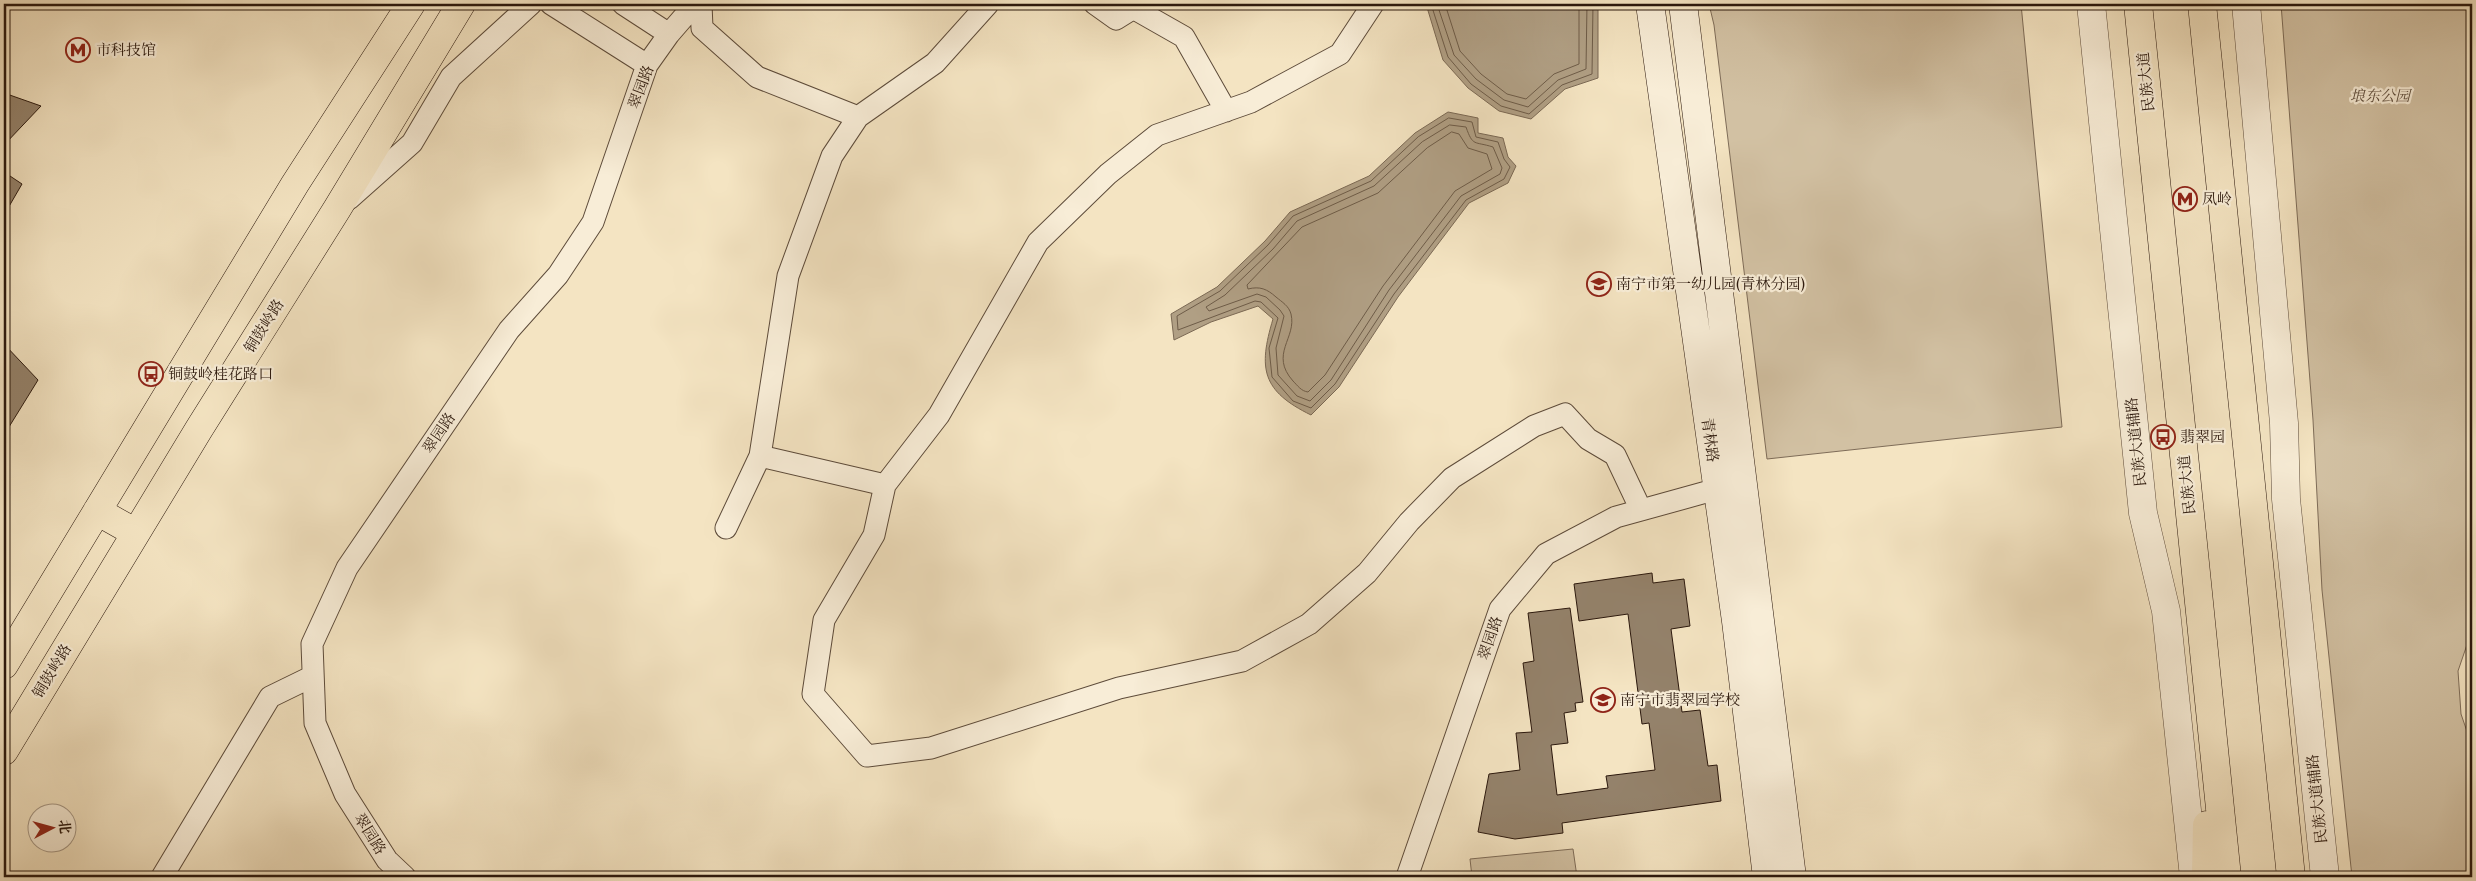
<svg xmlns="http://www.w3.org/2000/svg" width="2476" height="881" viewBox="0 0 2476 881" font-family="'Libre Caslon Text','Noto Serif SC',serif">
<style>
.green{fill:#d2c1a3;stroke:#7e6c58}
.water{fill:#b09f84;stroke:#7b6954}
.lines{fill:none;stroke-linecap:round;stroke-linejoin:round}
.shore{stroke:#6e5c48;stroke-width:1}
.building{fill:#94826b;stroke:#2b180d}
.minor-casing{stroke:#5d4b3a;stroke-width:23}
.tertiary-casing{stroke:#5d4b3a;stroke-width:29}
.secondary-casing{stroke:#2b180d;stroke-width:29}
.primary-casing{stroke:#2b180d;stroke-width:29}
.trunk-casing{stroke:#2b180d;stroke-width:29}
.minor{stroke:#f8edd7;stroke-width:21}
.tertiary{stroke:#f8edd7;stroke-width:28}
.secondary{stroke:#f8edd7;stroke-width:28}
.primary{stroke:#f4e4c2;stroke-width:28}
.trunk{stroke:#f4e4c2;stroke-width:28}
.labels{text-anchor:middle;stroke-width:4.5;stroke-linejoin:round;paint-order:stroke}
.poi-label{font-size:15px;fill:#2b180d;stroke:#f8edd7;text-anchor:start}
.street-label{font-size:15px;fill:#2b180d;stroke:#f8edd7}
.park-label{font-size:15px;font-style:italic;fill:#5d4b3a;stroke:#f8edd7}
</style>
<rect width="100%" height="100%" fill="#f4e4c2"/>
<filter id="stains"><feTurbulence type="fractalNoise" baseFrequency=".004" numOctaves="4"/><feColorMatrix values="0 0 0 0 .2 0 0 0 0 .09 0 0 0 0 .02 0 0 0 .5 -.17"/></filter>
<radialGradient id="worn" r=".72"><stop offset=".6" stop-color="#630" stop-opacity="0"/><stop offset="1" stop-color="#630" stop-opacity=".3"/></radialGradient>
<!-- green -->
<path class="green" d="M 1709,4 L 2021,4 L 2062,427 L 1767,459 L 1714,25 Z
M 2281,4 L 2472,4 L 2472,630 L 2458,671 L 2461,714 L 2472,746 L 2472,877 L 2352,877 L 2322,590 L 2313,420 Z
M 1573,849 L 1577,877 L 1472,877 L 1470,859 Z"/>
<!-- water -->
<path class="water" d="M 1426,4 L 1598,4 L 1598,78 L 1565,89 L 1531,119 L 1499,111 L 1468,88 L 1443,60 Z
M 1448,112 L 1478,118 L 1478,133 L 1503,138 L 1508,157 L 1516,166 L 1508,183 L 1469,203 L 1398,297 L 1339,387 L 1311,415 C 1262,391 1258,369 1273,319 L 1258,306 L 1211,322 L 1174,340 L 1171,314 L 1217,287 L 1265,241 L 1290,212 L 1369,176 L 1415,133 Z"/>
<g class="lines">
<!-- shore -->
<path class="shore" d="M 1431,4 L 1448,57 L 1471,84 L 1501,106 L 1529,114 L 1562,85 L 1592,74 L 1593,4
M 1437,4 L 1454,55 L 1476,79 L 1504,100 L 1528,107 L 1558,80 L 1586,69 L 1587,4
M 1445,4 L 1460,51 L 1481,74 L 1507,94 L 1526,99 L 1554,74 L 1579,64 L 1579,4
M 1449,118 L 1472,122 L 1476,137 L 1498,142 L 1504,159 L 1510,167 L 1504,179 L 1466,200 L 1394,294 L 1335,384 L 1311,408 L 1293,401 L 1272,377 L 1269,348 L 1278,318 L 1261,302 L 1255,301 L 1178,330 L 1177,316 L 1220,291 L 1268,245 L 1293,216 L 1371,181 L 1418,137 Z
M 1450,125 L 1466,127 C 1473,147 1474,141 1493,147 L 1502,168 L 1500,174 L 1461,196 L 1389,290 L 1331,380 L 1310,401 L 1297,396 L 1278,375 L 1276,348 L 1284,316 L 1280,310 L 1266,297 L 1257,294 L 1209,311 L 1206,307 L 1225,295 L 1273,249 L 1297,221 L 1374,186 L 1422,142 Z
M 1452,132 L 1459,134 L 1468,148 L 1487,154 L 1492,169 L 1455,191 L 1383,286 L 1325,375 L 1308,392 C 1301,391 1298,386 1293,381 C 1269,354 1297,338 1291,314 C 1289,306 1282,302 1276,297 C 1267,289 1260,286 1248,289 L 1247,285 L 1302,227 L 1378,193 L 1427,148 Z"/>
</g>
<!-- building -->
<path class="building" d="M 4,93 L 41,106 L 4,145 Z
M 4,172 L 22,184 L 4,215 Z
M 4,344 L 38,380 L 4,435 Z
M 1652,573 L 1653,583 L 1684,579 L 1690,626 L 1671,629 L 1682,712 L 1700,710 L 1708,766 L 1717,765 L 1721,801 L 1562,823 L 1563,833 L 1515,839 L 1478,832 L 1489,774 L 1520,770 L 1516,733 L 1532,732 L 1523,663 L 1534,661 L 1528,613 L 1570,608 L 1583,702 L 1575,703 L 1576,711 L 1564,713 L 1568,743 L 1551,745 L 1557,795 L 1608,788 L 1606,776 L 1655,770 L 1649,723 L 1642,724 L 1628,614 L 1579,621 L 1574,584 Z"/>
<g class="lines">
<defs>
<path id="minor" d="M 551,4 L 647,65
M 623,4 L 669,34
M 701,4 L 702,28 L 757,77 L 858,117
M 1095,4 L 1116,19 L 1140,4
M 1373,4 L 1340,54 L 1251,102 L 1157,135 L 1108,174 L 1038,242 L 939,415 L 885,485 L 874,535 L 824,620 L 813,694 L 867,756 L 931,748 L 1119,688 L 1242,661 L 1309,624 L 1367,573 L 1409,522 L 1452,478 L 1534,426 L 1565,414 L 1588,439 L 1615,455 L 1641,510
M 1133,8 L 1184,37 L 1226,111
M 349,199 L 412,143 L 451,77 L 531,4
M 885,485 L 760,456 L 788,276 L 832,156 L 858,117 L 935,63 L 988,4
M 726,528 L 760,456
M 162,877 L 270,697 L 313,676
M 405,877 L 387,860 L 345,794 L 315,723 L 312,644 L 347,568 L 509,330 L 558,275 L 593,222 L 647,65 L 669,34 L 695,4
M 1407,877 L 1500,609 L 1546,554 L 1616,517 L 1717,489 L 1732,488"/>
<path id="tertiary" d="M 2091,4 L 2143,513 L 2166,611 L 2194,877
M 2246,4 L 2284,423 L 2286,499 L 2325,877"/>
<path id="secondary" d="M 1650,4 L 1736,621 L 1767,877
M 1683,4 L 1792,877"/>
<path id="primary" d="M 97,511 L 136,533
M 4,665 L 295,184 L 411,4
M 4,751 L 199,429 L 337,209 L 461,4"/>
<path id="trunk" d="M 2138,4 L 2227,877
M 2202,4 L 2291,877
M 2206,877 L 2207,825"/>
</defs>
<!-- minor casing -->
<use href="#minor" class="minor-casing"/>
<!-- tertiary casing -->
<use href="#tertiary" class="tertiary-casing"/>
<!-- secondary casing -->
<use href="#secondary" class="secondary-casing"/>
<!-- primary casing -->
<use href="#primary" class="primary-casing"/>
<!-- trunk casing -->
<use href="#trunk" class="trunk-casing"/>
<!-- minor -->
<use href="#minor" class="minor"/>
<!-- tertiary -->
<use href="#tertiary" class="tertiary"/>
<!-- secondary -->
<use href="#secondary" class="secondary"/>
<!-- primary -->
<use href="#primary" class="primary"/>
<!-- trunk -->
<use href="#trunk" class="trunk"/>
</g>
<!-- icons -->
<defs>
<symbol id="metro-ring" viewBox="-11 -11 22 22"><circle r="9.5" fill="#f8edd7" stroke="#8f2418" stroke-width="1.5"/><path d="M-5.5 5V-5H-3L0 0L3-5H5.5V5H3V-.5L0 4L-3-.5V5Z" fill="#8f2418"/></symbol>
<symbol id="school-ring" viewBox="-11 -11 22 22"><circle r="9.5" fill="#f8edd7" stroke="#8f2418" stroke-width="1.5"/><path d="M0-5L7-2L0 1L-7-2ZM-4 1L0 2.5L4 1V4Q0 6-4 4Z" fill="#8f2418"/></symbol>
<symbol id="bus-ring" viewBox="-11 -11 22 22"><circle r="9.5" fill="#f8edd7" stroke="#8f2418" stroke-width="1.5"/><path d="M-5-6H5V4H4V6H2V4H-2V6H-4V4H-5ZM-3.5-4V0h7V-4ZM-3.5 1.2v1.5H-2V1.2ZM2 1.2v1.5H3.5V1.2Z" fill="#8f2418"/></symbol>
</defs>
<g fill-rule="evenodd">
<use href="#metro-ring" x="64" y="36" width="28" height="28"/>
<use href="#metro-ring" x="2171" y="185" width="28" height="28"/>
<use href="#school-ring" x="1585" y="270" width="28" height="28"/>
<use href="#bus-ring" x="137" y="360" width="28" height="28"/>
<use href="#bus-ring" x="2149" y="423" width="28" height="28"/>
<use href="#school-ring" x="1589" y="686" width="28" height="28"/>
</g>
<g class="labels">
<!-- poi labels -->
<g class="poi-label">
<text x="96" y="55">市科技馆</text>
<text x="2202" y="204">凤岭</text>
<text x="1616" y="289">南宁市第一幼儿园(青林分园)</text>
<text x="168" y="379">铜鼓岭桂花路口</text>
<text x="2180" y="442">翡翠园</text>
<text x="1620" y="705">南宁市翡翠园学校</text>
</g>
<!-- street labels -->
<g class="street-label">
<text transform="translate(2146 82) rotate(-96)" y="5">民族大道</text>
<text transform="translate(641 87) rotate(-69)" y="5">翠园路</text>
<text transform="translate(264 326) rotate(-58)" y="5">铜鼓岭路</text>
<text transform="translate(439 433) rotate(-56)" y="5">翠园路</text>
<text transform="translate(1710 440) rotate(82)" y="5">青林路</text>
<text transform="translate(2136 442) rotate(-96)" y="5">民族大道辅路</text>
<text transform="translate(2187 485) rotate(-96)" y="5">民族大道</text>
<text transform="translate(1490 638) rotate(-71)" y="5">翠园路</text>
<text transform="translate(52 671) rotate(-59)" y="5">铜鼓岭路</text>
<text transform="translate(2317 799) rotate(-96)" y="5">民族大道辅路</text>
<text transform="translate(370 834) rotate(58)" y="5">翠园路</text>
</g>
<!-- park labels -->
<g class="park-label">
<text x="2380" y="101">埌东公园</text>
</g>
</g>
<!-- margin -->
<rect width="2476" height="881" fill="none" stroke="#f4e4c2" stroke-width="20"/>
<rect x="5" y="5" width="2466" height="871" fill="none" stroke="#2b180d" stroke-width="2.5"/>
<rect x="10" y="10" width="2456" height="861" fill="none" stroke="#2b180d"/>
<!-- north arrow -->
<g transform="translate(52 828) rotate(84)"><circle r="24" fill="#f8edd7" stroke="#a69886"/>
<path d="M0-4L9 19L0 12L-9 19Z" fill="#8f2418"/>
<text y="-8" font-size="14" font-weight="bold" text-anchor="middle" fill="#2b180d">北</text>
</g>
<rect width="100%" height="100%" filter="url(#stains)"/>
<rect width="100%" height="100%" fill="url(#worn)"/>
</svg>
